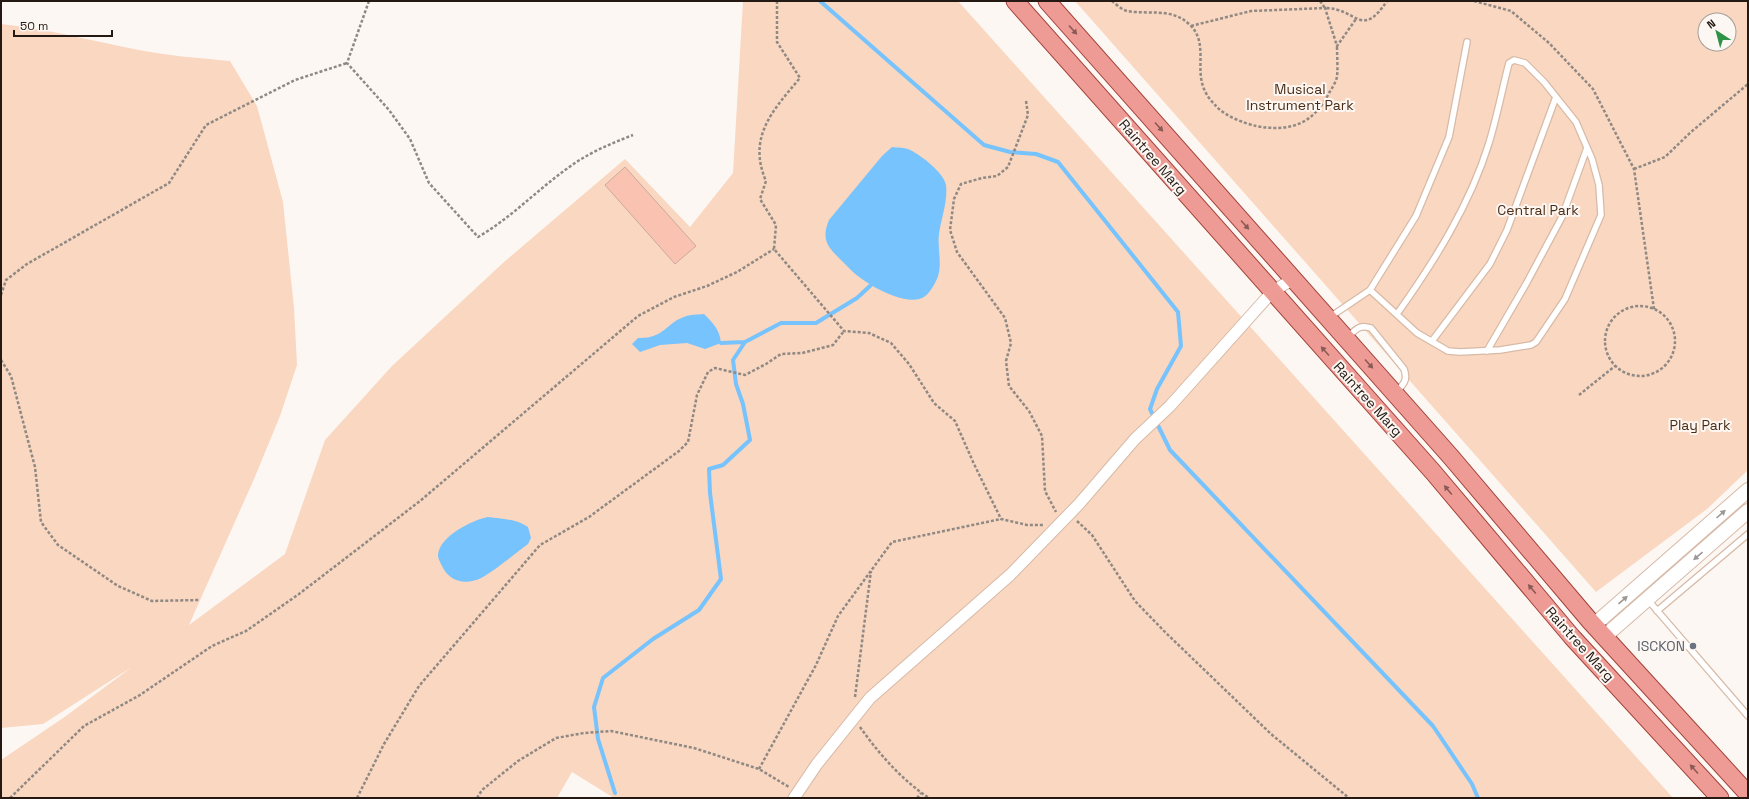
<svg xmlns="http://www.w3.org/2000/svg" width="1749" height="799" viewBox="0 0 1749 799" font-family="'Space Grotesk',sans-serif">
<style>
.green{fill:#f9d7c0;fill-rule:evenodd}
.water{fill:#76c3fd}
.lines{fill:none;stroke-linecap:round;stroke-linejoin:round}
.stream{stroke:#76c3fd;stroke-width:4}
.building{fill:#fac3b1;stroke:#cba99e}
.service-casing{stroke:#d7baa7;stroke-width:8}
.minor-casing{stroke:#d7baa7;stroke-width:13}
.tertiary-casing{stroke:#d7baa7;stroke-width:16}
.primary-casing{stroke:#a14239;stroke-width:19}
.path{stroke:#908883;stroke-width:2.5;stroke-dasharray:3 2;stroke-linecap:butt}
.service{stroke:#fff;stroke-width:5.5}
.minor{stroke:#fff;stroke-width:11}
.tertiary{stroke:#fff;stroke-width:14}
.primary{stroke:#ef9b95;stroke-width:17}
.oneway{fill:#8a5a54}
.oneway2{fill:#9c9895}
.worship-dot{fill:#6b7280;stroke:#fdf7f3;stroke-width:1.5}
.labels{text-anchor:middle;stroke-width:4;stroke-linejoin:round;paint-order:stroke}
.park-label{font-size:14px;fill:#4b2d16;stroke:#fdf7f3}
.street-label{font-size:14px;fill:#241a13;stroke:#fdf7f3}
.worship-label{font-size:14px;fill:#5b616d;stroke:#fdf7f3;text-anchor:end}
</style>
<rect width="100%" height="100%" fill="#fdf7f3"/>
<!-- green -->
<path class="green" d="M 743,1 L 958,1 L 1673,798 L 614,798 L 572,772 L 557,798 L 1,798 L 1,760 L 66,716 L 132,667 L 43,724 L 1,728 L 1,24 C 49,29 92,41 139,50 C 169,56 199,58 230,61 L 257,106 L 283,202 L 294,308 L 297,365 L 280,416 L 254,479 L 189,625 L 285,554 L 325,440 L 392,366 L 504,262 L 625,159 L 690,227 L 733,173 Z
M 1075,1 L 1748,1 L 1748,470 L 1707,509 L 1596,592 ZM 1705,20 L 1729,20 L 1729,44 L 1705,44 Z"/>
<!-- water -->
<path class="water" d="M 892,147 C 897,148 905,147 910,150 C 921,155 944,173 946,185 C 948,201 941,219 939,234 C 937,248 943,265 937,279 C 933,287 928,297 919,299 C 898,304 860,281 847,266 C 832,250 819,244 829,220 L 882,156 Z
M 704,314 C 713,323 720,330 721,343 L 705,349 L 687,343 L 660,345 L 640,352 L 632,344 L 638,338 C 664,339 666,323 684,317 C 690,314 698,315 704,314 Z
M 488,517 C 502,519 516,519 528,527 L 531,538 L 528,544 C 514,554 495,571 481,578 C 464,586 448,581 441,564 C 440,562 438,558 438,556 C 438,537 472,520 488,517 Z"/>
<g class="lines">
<!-- stream -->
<path class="stream" d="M 820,1 L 984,145 L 1010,152 L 1036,154 L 1058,162 L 1178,312 L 1181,346 L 1157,389 L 1150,409 L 1170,450 L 1433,726 L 1472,784 L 1478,798
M 745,342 L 781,323 L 816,323 L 857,298 L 871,285
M 615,793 L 598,739 L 594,707 L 603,678 L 653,639 L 699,610 L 721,579 L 710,493 L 709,469 L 723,465 L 750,440 L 743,404 L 736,384 L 733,360 L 745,342 L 721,343"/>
</g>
<!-- building -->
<path class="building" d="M 625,167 L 696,246 L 675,264 L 605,185 Z"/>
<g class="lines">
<defs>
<path id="service" d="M 1370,290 L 1416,216 L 1449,137 L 1467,42
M 1330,317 L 1370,290 L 1417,333 L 1448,351 L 1460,352 L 1500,350 L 1531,345 L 1536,342 L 1565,299 L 1601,215 L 1599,185 L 1592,159 L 1576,122 L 1544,82 L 1525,63 L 1514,60 L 1509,63 C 1502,90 1497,117 1489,143 C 1470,205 1434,262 1397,314
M 1348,337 C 1356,329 1360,324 1371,328 L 1404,369 C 1408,380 1404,384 1396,392
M 1432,341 L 1490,264 L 1507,230 L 1556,97
M 1487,351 L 1526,284 L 1562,217 L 1587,148
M 1648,600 L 1748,716
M 1657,611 L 1748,534"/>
<path id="minor" d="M 794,798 L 817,764 L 870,698 L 1010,575 L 1079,504 L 1135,439 L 1170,406 L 1272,292 L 1293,279"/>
<path id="tertiary" d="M 1594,625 L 1748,490
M 1604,637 L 1748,511"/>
<path id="primary" d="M 1015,1 L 1433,472 L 1572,637 L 1720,798
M 1047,1 L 1451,457 L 1590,621 L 1748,794"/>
</defs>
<!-- service casing -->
<use href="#service" class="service-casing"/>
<!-- minor casing -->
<use href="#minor" class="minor-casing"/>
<!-- tertiary casing -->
<use href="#tertiary" class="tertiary-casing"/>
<!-- primary casing -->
<use href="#primary" class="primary-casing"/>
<!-- path -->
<path class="path" d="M 369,1 L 347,63 L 389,110 L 410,139 L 429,183 L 478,237 C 511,218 537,190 568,168 C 588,153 610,144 633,135
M 777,1 L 777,42 L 800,78 C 773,110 747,137 766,181 L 760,199 L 776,225 L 774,249 L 844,331 L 869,333 L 891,343 L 909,364 L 934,403 L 955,421 L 974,464 L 1001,519 L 1027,525 L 1043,525
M 1112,1 C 1116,4 1122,10 1127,11 C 1149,15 1172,7 1190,25 C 1209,43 1194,70 1205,91 C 1207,96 1212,102 1216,106 C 1225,116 1243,123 1256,126 C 1289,132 1313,125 1329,93 C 1332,88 1336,82 1337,77 C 1338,67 1337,56 1337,46
M 1320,1 L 1325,8 C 1357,8 1361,40 1387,1
M 1474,1 L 1511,11 L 1549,43 L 1593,89 L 1634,169 L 1654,309
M 1191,26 L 1251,11 L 1325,8 L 1337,46 L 1356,19
M 1026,101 L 1028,115 L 1008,167 L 997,176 L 982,178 L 961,184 L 954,199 L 950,230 L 957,252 L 1005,318 L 1011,343 L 1006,361 L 1009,386 L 1029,411 L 1042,436 L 1045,491 L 1056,512
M 1634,169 L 1665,157 L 1691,132 L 1748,84
M 1,295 L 6,280 L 27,264 L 169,183 L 206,125 L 295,80 L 347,63
M1605 341a35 35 0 1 1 70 0a35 35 0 1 1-70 0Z
M 1,360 L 11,376 L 35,467 L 41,522 L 58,545 L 118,586 L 152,601 L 200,600
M 1579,395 L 1615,366
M 1077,521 L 1092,535 L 1135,601 L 1165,632 L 1271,734 L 1349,798
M 855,697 L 871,571
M 860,727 C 879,754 902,780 929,798
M 759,769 L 816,665 L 838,616 L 892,542 L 1001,519
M 10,798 L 84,726 L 140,695 L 212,646 L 246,631 L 299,594 L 420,501 L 638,316 L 674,297 L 707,286 L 737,272 L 774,249
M 357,798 L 384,744 L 419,686 L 540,545 L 589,517 L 679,451 L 688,442 L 697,395 L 708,372 L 715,368 L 745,375 L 766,364 L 781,354 L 802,353 L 833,345 L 844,331
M 477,798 L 482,790 L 518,761 L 556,738 L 584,733 L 611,731 L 694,748 L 759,769 L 789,787
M 917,798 L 921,793"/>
<!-- service -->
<use href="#service" class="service"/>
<!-- minor -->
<use href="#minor" class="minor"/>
<!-- tertiary -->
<use href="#tertiary" class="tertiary"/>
<!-- primary -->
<use href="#primary" class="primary"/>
</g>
<!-- one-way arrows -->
<defs><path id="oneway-solid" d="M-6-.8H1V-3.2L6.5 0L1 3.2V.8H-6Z"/></defs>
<g class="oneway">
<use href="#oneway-solid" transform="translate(1073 30) rotate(48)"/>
<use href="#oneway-solid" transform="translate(1159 127) rotate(48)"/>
<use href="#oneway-solid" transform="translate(1245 225) rotate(48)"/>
<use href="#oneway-solid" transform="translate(1325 351) rotate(-132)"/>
<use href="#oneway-solid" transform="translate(1369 364) rotate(48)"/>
<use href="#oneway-solid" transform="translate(1448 490) rotate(-130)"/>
<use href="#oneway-solid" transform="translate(1532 589) rotate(-130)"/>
<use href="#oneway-solid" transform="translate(1694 769) rotate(-132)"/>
</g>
<g class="oneway2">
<use href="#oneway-solid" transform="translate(1721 514) rotate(-42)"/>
<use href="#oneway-solid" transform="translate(1698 556) rotate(139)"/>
<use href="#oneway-solid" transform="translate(1623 600) rotate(-41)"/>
</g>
<!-- markers -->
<circle class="worship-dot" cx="1693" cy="646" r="4"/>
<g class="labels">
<!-- park labels -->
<g class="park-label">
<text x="1300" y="94">Musical<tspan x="1300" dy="16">Instrument Park</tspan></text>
<text x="1538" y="215">Central Park</text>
<text x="1700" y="430">Play Park</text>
</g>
<!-- street labels -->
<g class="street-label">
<text transform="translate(1153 157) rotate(49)" y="5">Raintree Marg</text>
<text transform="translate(1368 399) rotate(48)" y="5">Raintree Marg</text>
<text transform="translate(1580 644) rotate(48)" y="5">Raintree Marg</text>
</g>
<!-- worship labels -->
<g class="worship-label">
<text x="1685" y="651">ISCKON</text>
</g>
</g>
<!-- border -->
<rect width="1749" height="799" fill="none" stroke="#241a13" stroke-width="4"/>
<!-- north arrow -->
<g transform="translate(1717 32) rotate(324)"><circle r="19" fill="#fdf7f3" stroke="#a69f99"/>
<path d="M0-3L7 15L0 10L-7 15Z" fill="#2e9247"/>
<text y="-6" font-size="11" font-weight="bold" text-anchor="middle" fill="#241a13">N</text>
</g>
<!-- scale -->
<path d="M14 30v6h98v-6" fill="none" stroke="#241a13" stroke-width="2"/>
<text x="20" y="30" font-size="12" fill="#241a13" stroke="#fdf7f3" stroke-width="3" paint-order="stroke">50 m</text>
</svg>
